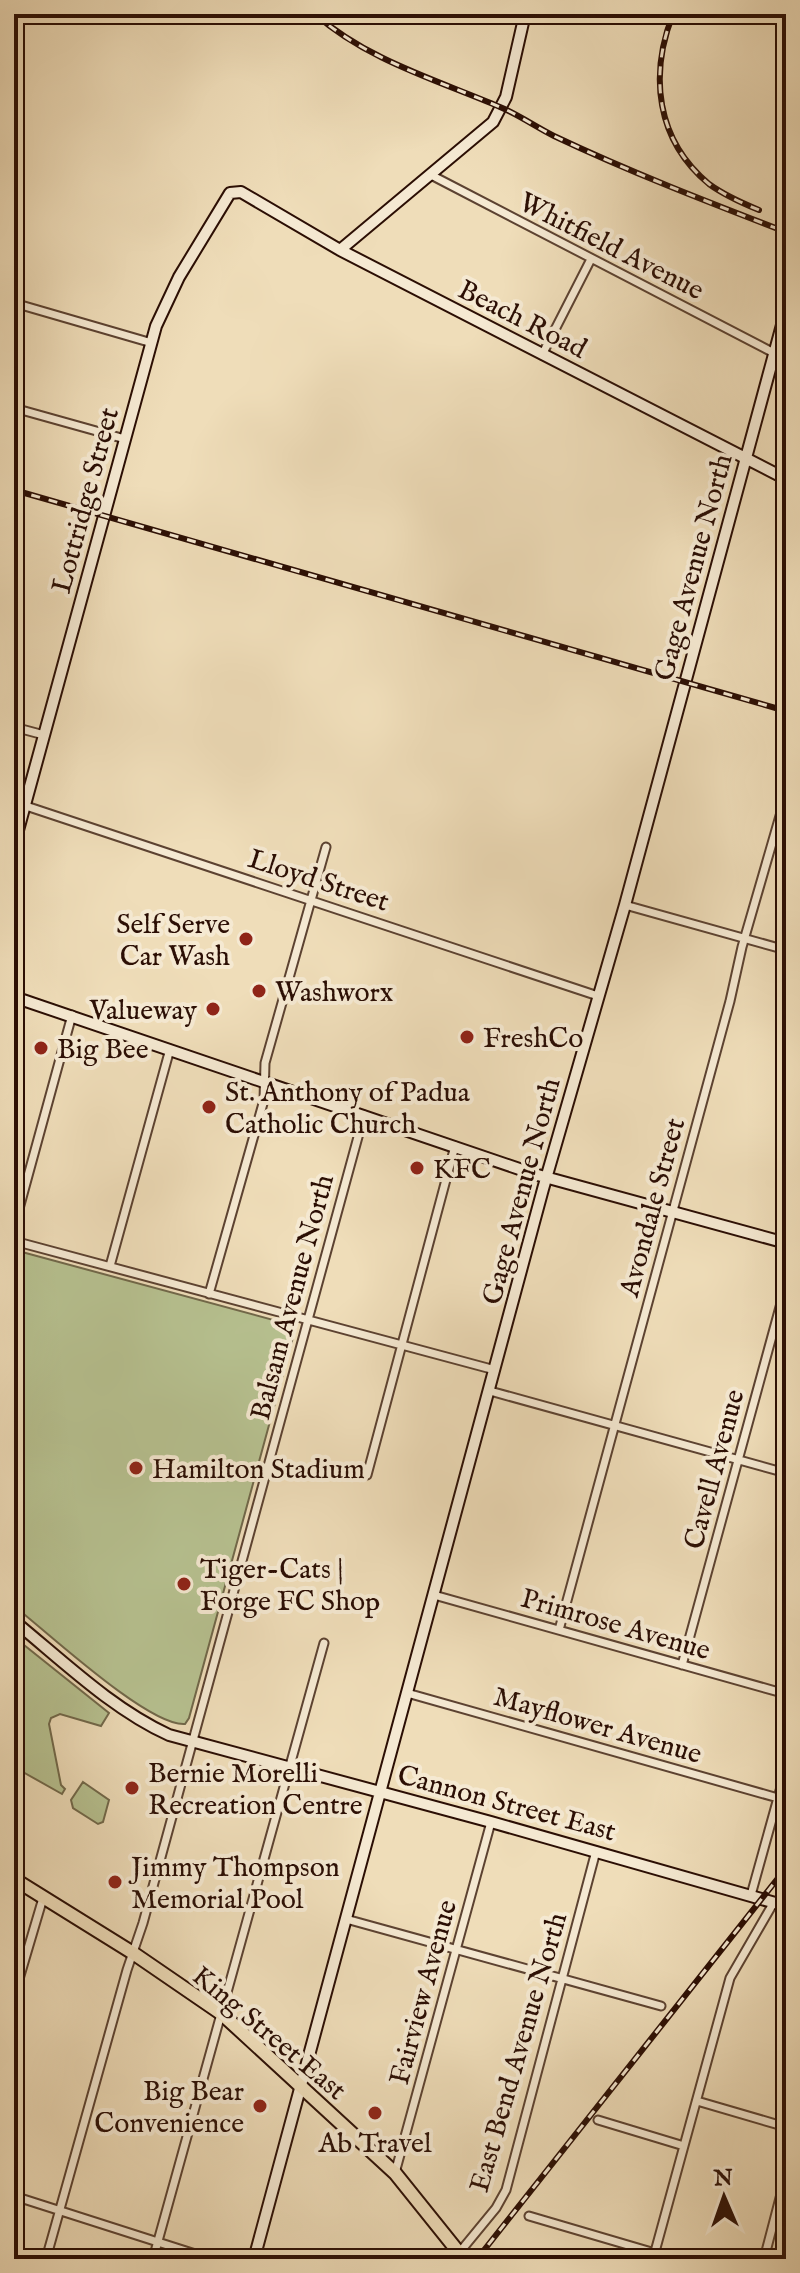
<svg xmlns="http://www.w3.org/2000/svg" width="800" height="2273" viewBox="0 0 800 2273" font-family="'IM FELL English',serif">
<style>
.green{fill:#b7c291;stroke:#71684a;stroke-width:2}
.lines{fill:none;stroke-linecap:round;stroke-linejoin:round}
.street-casing{stroke:#5c4231;stroke-width:11}
.secondary-casing{stroke:#2b0e04;stroke-width:14}
.primary-casing{stroke:#2b0e04;stroke-width:16}
.street{stroke:#f5e9d2;stroke-width:7}
.secondary{stroke:#f5e9d2;stroke-width:10}
.primary{stroke:#efddb9;stroke-width:12}
.rail-casing{stroke:#2b0e04;stroke-width:6}
.rail{stroke:#f5e9d2;stroke-width:3;stroke-dasharray:9;stroke-linecap:butt}
.poi-dot{fill:#8f2418;stroke:#f5e9d2;stroke-width:3}
.labels{text-anchor:middle;stroke-width:8;stroke-linejoin:round;paint-order:stroke}
.street-label{font-size:28px;fill:#2b0e04;stroke:#f5e9d2}
.poi-label{font-size:28px;fill:#2b0e04;stroke:#f5e9d2;text-anchor:start}
</style>
<rect width="100%" height="100%" fill="#efddb9"/>
<filter id="stains"><feTurbulence type="fractalNoise" baseFrequency=".0025" numOctaves="4"/><feColorMatrix values="0 0 0 0 .2 0 0 0 0 .09 0 0 0 0 .02 0 0 0 .5 -.17"/></filter>
<radialGradient id="worn" r=".72"><stop offset=".6" stop-color="#630" stop-opacity="0"/><stop offset="1" stop-color="#630" stop-opacity=".3"/></radialGradient>
<!-- green -->
<path class="green" d="M 22,1252 L 292,1325 L 295,1330 L 189,1718 L 185,1724 C 149,1727 46,1631 14,1606 L 14,1260 L 15,1255 Z
M 14,1637 L 109,1713 L 101,1726 L 60,1714 L 51,1718 L 49,1724 L 61,1785 L 65,1789 L 62,1794 L 14,1767 Z
M 83,1782 L 109,1800 L 103,1822 L 98,1824 L 73,1808 L 71,1800 Z"/>
<g class="lines">
<defs>
<path id="street" d="M 431,175 L 774,353
M 14,303 L 152,343
M 542,355 L 591,259
M 14,408 L 125,439
M 14,727 L 44,735
M 26,806 L 598,996
M 625,905 L 786,950
M 14,1227 L 72,1015
M 14,1241 L 495,1370
M 110,1266 L 170,1049
M 209,1294 L 264,1100 L 265,1063 L 326,847
M 490,1391 L 786,1473
M 367,1475 L 455,1146
M 434,1595 L 786,1694
M 559,1630 L 730,1001 L 742,947 L 786,795
M 682,1665 L 786,1285
M 407,1693 L 778,1798
M 751,1895 L 786,1769
M 346,1919 L 661,2006
M 14,1996 L 43,1898
M 697,2101 L 786,2127
M 598,2120 L 684,2146
M 395,2173 L 491,1822
M 14,2196 L 211,2259
M 529,2216 L 655,2253
M 459,2253 L 496,2208 L 506,2190 L 596,1851
M 46,2259 L 127,1970 L 143,1923 L 364,1115
M 153,2259 L 324,1643
M 653,2259 L 730,1978 L 774,1902
M 764,2259 L 786,2175"/>
<path id="secondary" d="M 340,250 L 493,122 L 506,97 L 525,14
M 14,845 L 156,326 L 179,277 L 230,193 L 241,192 L 340,250 L 786,479
M 14,997 L 534,1174 L 786,1243
M 14,1621 C 63,1661 112,1709 169,1735 L 491,1822 L 786,1906
M 254,2259 L 543,1189 L 625,905 L 786,310"/>
<path id="primary" d="M 14,1879 L 133,1953 L 222,2014 L 395,2173 L 464,2259"/>
</defs>
<!-- street casing -->
<use href="#street" class="street-casing"/>
<!-- secondary casing -->
<use href="#secondary" class="secondary-casing"/>
<!-- primary casing -->
<use href="#primary" class="primary-casing"/>
<!-- street -->
<use href="#street" class="street"/>
<!-- secondary -->
<use href="#secondary" class="secondary"/>
<!-- primary -->
<use href="#primary" class="primary"/>
<defs>
<path id="rail" d="M 315,14 C 367,60 437,80 500,107 C 519,115 536,127 554,136 C 630,172 708,202 786,232
M 673,14 C 649,75 656,140 709,184 C 724,195 742,203 759,210
M 14,490 L 786,711
M 477,2259 L 786,1868"/>
</defs>
<!-- rail casing -->
<use href="#rail" class="rail-casing"/>
<!-- rail -->
<use href="#rail" class="rail"/>
</g>
<!-- markers -->
<g class="poi-dot">
<circle cx="246" cy="939" r="8"/>
<circle cx="259" cy="991" r="8"/>
<circle cx="213" cy="1009" r="8"/>
<circle cx="467" cy="1037" r="8"/>
<circle cx="41" cy="1048" r="8"/>
<circle cx="209" cy="1107" r="8"/>
<circle cx="417" cy="1168" r="8"/>
<circle cx="136" cy="1468" r="8"/>
<circle cx="184" cy="1584" r="8"/>
<circle cx="132" cy="1788" r="8"/>
<circle cx="115" cy="1882" r="8"/>
<circle cx="260" cy="2106" r="8"/>
<circle cx="375" cy="2113" r="8"/>
</g>
<g class="labels">
<!-- street labels -->
<g class="street-label">
<text transform="translate(612 245) rotate(27)" y="10">Whitfield Avenue</text>
<text transform="translate(523 318) rotate(27)" y="10">Beach Road</text>
<text transform="translate(84 500) rotate(-75)" y="10">Lottridge Street</text>
<text transform="translate(692 567) rotate(-75)" y="10">Gage Avenue North</text>
<text transform="translate(319 879) rotate(18)" y="10">Lloyd Street</text>
<text transform="translate(520 1191) rotate(-75)" y="10">Gage Avenue North</text>
<text transform="translate(651 1207) rotate(-75)" y="10">Avondale Street</text>
<text transform="translate(291 1297) rotate(-75)" y="10">Balsam Avenue North</text>
<text transform="translate(713 1469) rotate(-75)" y="10">Cavell Avenue</text>
<text transform="translate(616 1623) rotate(16)" y="10">Primrose Avenue</text>
<text transform="translate(598 1724) rotate(16)" y="10">Mayflower Avenue</text>
<text transform="translate(507 1802) rotate(15)" y="10">Cannon Street East</text>
<text transform="translate(422 1992) rotate(-75)" y="10">Fairview Avenue</text>
<text transform="translate(270 2032) rotate(40)" y="10">King Street East</text>
<text transform="translate(517 2052) rotate(-74)" y="10">East Bend Avenue North</text>
</g>
<!-- poi labels -->
<g class="poi-label">
<text x="230" y="933" text-anchor="end">Self Serve<tspan x="230" dy="32">Car Wash</tspan></text>
<text x="275" y="1001">Washworx</text>
<text x="197" y="1019" text-anchor="end">Valueway</text>
<text x="483" y="1047">FreshCo</text>
<text x="57" y="1058">Big Bee</text>
<text x="225" y="1101">St. Anthony of Padua<tspan x="225" dy="32">Catholic Church</tspan></text>
<text x="433" y="1178">KFC</text>
<text x="152" y="1478">Hamilton Stadium</text>
<text x="200" y="1578">Tiger-Cats |<tspan x="200" dy="32">Forge FC Shop</tspan></text>
<text x="148" y="1782">Bernie Morelli<tspan x="148" dy="32">Recreation Centre</tspan></text>
<text x="131" y="1876">Jimmy Thompson<tspan x="131" dy="32">Memorial Pool</tspan></text>
<text x="244" y="2100" text-anchor="end">Big Bear<tspan x="244" dy="32">Convenience</tspan></text>
<text x="375" y="2152" text-anchor="middle">Ab Travel</text>
</g>
</g>
<!-- margin -->
<rect width="800" height="2273" fill="none" stroke="#efddb9" stroke-width="48"/>
<rect x="16" y="16" width="768" height="2241" fill="none" stroke="#2b0e04" stroke-width="4"/>
<rect x="24" y="24" width="752" height="2225" fill="none" stroke="#2b0e04" stroke-width="2"/>
<!-- north arrow -->
<g transform="translate(724 2197) rotate(358)" stroke="#f5e9d2" stroke-width="6" paint-order="stroke">
<path d="M0-6L14 30L0 20L-14 30Z" fill="#2b0e04"/>
<text y="-12" font-size="22" font-weight="bold" text-anchor="middle" fill="#2b0e04">N</text>
</g>
<rect width="100%" height="100%" filter="url(#stains)"/>
<rect width="100%" height="100%" fill="url(#worn)"/>
</svg>
